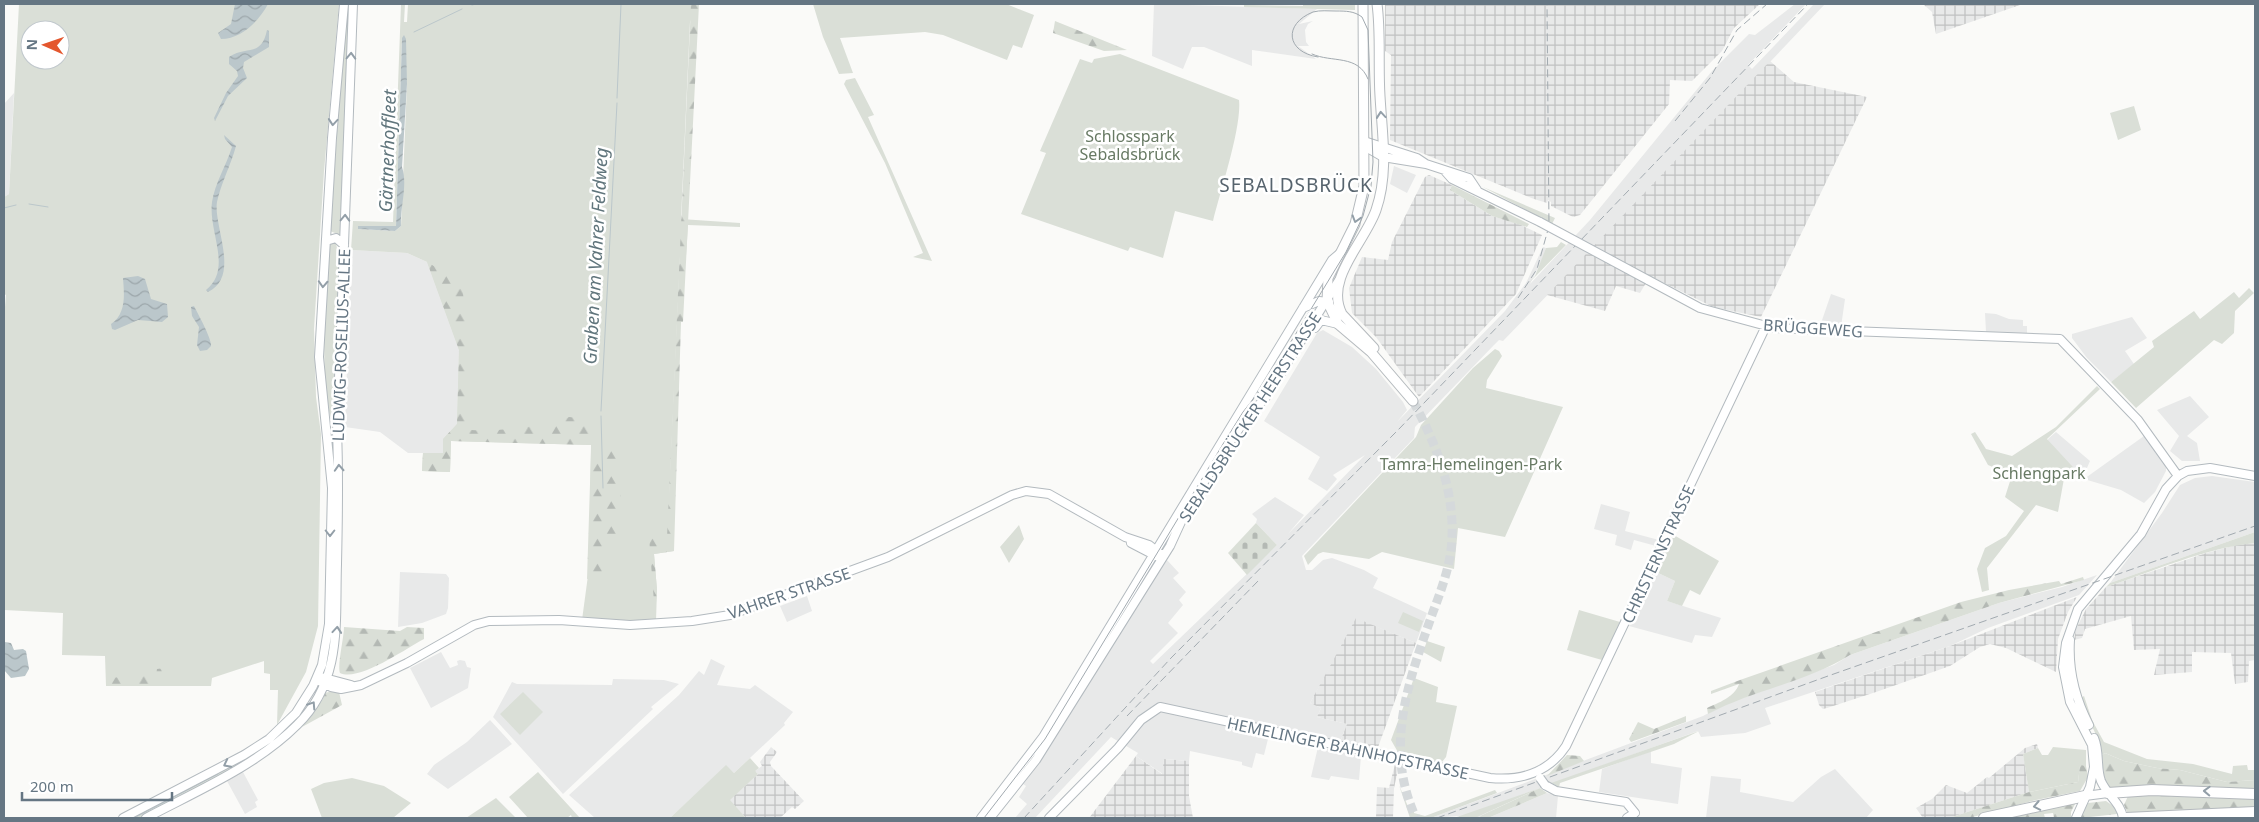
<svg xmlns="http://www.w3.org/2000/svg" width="2259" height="822" viewBox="0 0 2259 822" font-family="'Noto Sans',sans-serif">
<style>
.built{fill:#e8e9e9}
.industrial{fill:url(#industrial-grid)}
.green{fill:#dadfd7;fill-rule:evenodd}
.forest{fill:url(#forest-firs)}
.cemetery{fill:url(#cemetery-stones)}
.water{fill:url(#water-waves)}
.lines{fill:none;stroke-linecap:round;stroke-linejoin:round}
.stream{stroke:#bbc7cb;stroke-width:1}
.primary-tunnel{stroke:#d5d9db;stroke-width:9;stroke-dasharray:9 4.5;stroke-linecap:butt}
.secondary-casing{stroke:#b3babf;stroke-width:10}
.primary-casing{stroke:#b5babe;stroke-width:11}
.highway-casing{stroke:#b4b9bd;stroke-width:12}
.secondary{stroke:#fff;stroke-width:8}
.primary{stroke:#fff;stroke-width:9}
.highway{stroke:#fff;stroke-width:10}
.tram{stroke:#a2aab0;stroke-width:1}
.rail{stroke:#a2aab0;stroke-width:1;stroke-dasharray:8 4;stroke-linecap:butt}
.secondary-bridge-casing{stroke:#b3babf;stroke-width:10;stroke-linecap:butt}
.secondary-bridge{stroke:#fff;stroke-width:8}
.oneway{stroke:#939fa8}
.labels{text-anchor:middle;stroke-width:5;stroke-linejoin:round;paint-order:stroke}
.park-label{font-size:16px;fill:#687a64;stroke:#fff}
.street-label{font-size:16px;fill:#657683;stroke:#fff}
.water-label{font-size:18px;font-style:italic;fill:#60757c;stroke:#fff}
.quarter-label{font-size:19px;letter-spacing:1px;fill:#57646e;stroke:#fff}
</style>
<defs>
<pattern id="industrial-grid" width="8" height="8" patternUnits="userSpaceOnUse" patternTransform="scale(1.25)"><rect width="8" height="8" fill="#e8e9e9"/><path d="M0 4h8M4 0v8" fill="none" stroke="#c0c1c2"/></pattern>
<pattern id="forest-firs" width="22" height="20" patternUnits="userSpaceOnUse" patternTransform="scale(1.25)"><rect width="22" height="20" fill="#dadfd7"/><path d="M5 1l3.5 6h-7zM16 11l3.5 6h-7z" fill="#b4b9b4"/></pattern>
<pattern id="cemetery-stones" width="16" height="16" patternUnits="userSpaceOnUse" patternTransform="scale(1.25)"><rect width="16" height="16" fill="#dadfd7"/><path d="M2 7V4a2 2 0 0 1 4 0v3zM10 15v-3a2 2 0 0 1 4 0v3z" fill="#b4b9b4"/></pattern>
<pattern id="water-waves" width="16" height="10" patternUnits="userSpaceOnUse" patternTransform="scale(1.25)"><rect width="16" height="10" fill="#bbc7cb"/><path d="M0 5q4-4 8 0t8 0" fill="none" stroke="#9ca6aa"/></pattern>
</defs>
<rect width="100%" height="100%" fill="#fafaf8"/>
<!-- built -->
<path class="built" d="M 1154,4 L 1317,9 L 1299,24 L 1313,21 L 1308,24 L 1305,30 L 1306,42 L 1309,46 L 1298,46 L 1316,59 L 1252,50 L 1252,66 L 1204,47 L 1192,47 L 1183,69 L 1152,56 Z
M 1795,4 L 1806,4 L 1748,65 L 1752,69 L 1814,4 L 1825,4 L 1598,243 L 1503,341 L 1499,340 L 1494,345 L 1415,427 L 1414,438 L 1302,556 L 1306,570 L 1312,570 L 1323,560 L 1332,558 L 1364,570 L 1378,578 L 1373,588 L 1427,613 L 1416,643 L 1357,619 L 1310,703 L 1321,708 L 1317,717 L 1347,724 L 1340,742 L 1271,727 L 1264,755 L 1256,753 L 1252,768 L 1242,765 L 1242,762 L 1190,751 L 1189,761 L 1164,759 L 1163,774 L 1136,756 L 1138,753 L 1111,737 L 1035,818 L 1015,818 L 1027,804 L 1019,797 L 1026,786 L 1020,782 L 1167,560 L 1179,573 L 1173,578 L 1186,592 L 1179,600 L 1183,605 L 1168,623 L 1178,633 L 1150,661 L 1153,664 L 1277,545 L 1256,523 L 1257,519 L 1252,514 L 1275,497 L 1304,515 L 1288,534 L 1365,455 L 1333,475 L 1337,479 L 1327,491 L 1308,479 L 1320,457 L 1264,421 L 1317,333 L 1323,330 L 1352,347 L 1376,369 L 1403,402 L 1407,410 L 1397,422 L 1505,311 L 1526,283 L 1543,247 L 1546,248 L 1542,260 L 1530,284 L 1590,220 L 1712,71 L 1749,34 L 1755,35 Z
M 14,93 L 9,194 L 4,197 L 4,104 Z
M 1394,166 L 1416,175 L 1407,193 L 1390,184 Z
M 351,250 L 407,253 L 427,262 L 459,350 L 457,424 L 443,439 L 443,453 L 408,453 L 380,432 L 345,427 Z
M 1831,294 L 1845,299 L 1841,327 L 1820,326 Z
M 1985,313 L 1996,314 L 2009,319 L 2023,320 L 2023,326 L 2027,326 L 2027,334 L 1986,332 Z
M 2132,317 L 2147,338 L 2125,351 L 2134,364 L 2111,382 L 2087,358 L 2072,338 L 2072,334 Z
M 2190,396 L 2209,417 L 2187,436 L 2197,443 L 2200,461 L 2182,461 L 2170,451 L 2179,436 L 2157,410 Z
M 2056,432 L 2090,461 L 2083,477 L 2037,456 L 2049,438 Z
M 2144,436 L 2166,466 L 2166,471 L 2155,492 L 2144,503 L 2121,490 L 2084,479 Z
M 2212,476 L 2255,482 L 2255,532 L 2110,583 L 2162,513 L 2180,485 L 2195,478 Z
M 1601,504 L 1630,512 L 1625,531 L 1659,540 L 1656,546 L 1634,540 L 1631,550 L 1615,545 L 1617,535 L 1594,529 Z
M 1654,571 L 1675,581 L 1667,601 L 1721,618 L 1712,637 L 1695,635 L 1692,643 L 1629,626 Z
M 400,572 L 446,574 L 449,578 L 448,608 L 446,614 L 422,623 L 398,627 Z
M 2097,575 L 2079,595 L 1988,628 L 1950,646 L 1765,708 L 1771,724 L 1745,733 L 1701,737 L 1698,731 L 1526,793 L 1480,816 L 1481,818 L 1459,818 L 1459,816 L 1431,818 L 1703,716 L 1726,704 L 1834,665 L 1850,655 L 1999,603 L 2062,587 Z
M 807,596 L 812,611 L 787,622 L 780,606 Z
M 441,652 L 450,668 L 458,665 L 457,661 L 460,660 L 465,661 L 467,667 L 471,668 L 468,688 L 431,708 L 410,668 Z
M 711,659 L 725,666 L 717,685 L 750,689 L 755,685 L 793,712 L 784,723 L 785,725 L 734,773 L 726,766 L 670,818 L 595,818 L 569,795 L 679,695 L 699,671 L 704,675 Z
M 613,679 L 664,680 L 679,684 L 651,707 L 653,709 L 563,794 L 493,717 L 512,682 L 517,684 L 612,685 Z
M 490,720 L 512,744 L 448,789 L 427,774 L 434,765 L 467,742 Z
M 1318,747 L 1361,756 L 1359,780 L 1331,776 L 1329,780 L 1311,777 Z
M 1651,751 L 1651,763 L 1682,768 L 1678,804 L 1599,792 L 1602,769 Z
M 1835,769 L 1873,810 L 1866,818 L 1706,818 L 1711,776 L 1741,779 L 1740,792 L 1793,802 L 1821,777 Z
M 243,772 L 258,800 L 255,802 L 257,807 L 245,814 L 227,781 Z
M 1547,793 L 1558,796 L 1556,818 L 1488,818 Z"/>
<!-- industrial -->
<path class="industrial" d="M 1385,4 L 1760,4 L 1734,28 L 1722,51 L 1692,81 L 1670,80 L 1669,104 L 1580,215 L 1573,217 L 1551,206 L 1551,202 L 1548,200 L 1547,203 L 1534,199 L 1390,140 L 1391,55 L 1385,51 Z
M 1923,4 L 2023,4 L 1936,34 L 1932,12 Z
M 1770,61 L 1794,82 L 1867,97 L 1761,317 L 1713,307 L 1650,276 L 1640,293 L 1616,286 L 1605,311 L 1547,295 Z
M 1429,175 L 1452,185 L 1450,190 L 1492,216 L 1519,224 L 1542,235 L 1516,294 L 1419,397 L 1376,337 L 1352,313 L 1349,288 L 1362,257 L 1388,260 L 1392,242 L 1425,177 Z
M 2255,543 L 2255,660 L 2249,661 L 2248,682 L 2235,684 L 2231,653 L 2192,652 L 2192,672 L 2154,675 L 2160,649 L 2134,650 L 2131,616 L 2085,629 L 2082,638 L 2074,640 L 2076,629 L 2086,609 L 2106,587 L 2206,553 L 2236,545 Z
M 2077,597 L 2068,612 L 2058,639 L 2056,672 L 2006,648 L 1990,644 L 1980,647 L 1950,666 L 1876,692 L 1827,708 L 1823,709 L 1819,705 L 1815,692 L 1950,646 Z
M 1356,618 L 1416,643 L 1377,750 L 1340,742 L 1347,724 L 1317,717 L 1321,708 L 1310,703 Z
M 2037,744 L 2038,748 L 2023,754 L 2029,792 L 1949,818 L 1923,818 L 1916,808 L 1932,799 L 1946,785 L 1967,793 L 1987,777 L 1989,778 L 2025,748 Z
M 771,747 L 777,752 L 770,762 L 771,766 L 804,801 L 795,809 L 792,807 L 780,818 L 746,818 L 729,800 L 758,774 L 755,771 L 762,766 L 760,762 Z
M 1136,756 L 1162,774 L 1164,759 L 1189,761 L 1189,796 L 1193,818 L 1089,818 Z
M 1395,764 L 1399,765 L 1394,788 L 1393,818 L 1376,818 L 1377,787 L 1389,788 Z"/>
<!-- green -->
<path class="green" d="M 19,4 L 339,4 L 324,171 L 314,329 L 316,397 L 321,434 L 318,626 L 306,672 L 277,725 L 278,690 L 270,690 L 270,674 L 264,673 L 264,661 L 212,678 L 211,686 L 106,686 L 105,656 L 62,655 L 63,613 L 4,610 L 4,319 L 6,295 L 4,294 L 4,197 L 9,194 ZM 30,30 L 60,30 L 60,60 L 30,60 Z
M 346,4 L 349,4 L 340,235 L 330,231 Z
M 401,4 L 405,4 L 404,22 L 407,22 L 408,4 L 699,4 L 690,22 L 681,219 L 740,223 L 740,227 L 688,225 L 686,256 L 680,256 L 669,503 L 674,551 L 654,554 L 657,590 L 656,621 L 582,620 L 589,568 L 591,445 L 451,441 L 450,472 L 422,471 L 423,453 L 443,453 L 443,439 L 457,424 L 459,350 L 427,262 L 407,253 L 351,250 L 353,221 L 393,222 ZM 402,38 L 407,84 L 401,226 L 395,231 L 358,229 L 358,226 L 396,226 Z
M 813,4 L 1006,4 L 1034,15 L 1022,48 L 1013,45 L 1007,60 L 943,35 L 925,32 L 840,38 L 853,73 L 839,74 L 823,37 Z
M 1303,4 L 1355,4 L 1355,10 L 1244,7 L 1244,5 L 1303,6 Z
M 1120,54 L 1239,100 C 1242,127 1220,192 1213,221 L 1175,211 L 1163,258 L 1130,247 L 1128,251 L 1021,214 L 1046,153 L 1040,151 L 1080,59 L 1092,63 L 1094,59 Z
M 855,78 L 874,115 L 868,117 L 932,261 L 913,257 L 923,253 L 885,163 L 844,84 L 846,80 Z
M 2134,106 L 2141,130 L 2118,140 L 2110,113 Z
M 1483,187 L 1555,218 L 1552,224 Z
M 335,241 C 339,249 338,274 339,285 L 334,421 L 331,421 C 319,362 326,303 328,244 Z
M 1561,242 L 1566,245 L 1529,283 L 1535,276 L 1546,248 L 1557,247 Z
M 2249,288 L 2254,293 L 2235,311 L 2234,333 L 2222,344 L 2214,340 L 2136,408 L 2111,382 L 2154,347 L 2152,341 L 2194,311 L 2200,319 L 2234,292 L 2239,298 Z
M 1495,349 L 1499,351 L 1502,356 L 1487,380 L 1486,388 L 1563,407 L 1505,537 L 1458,528 L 1454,569 L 1382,552 L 1369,559 L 1323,552 L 1318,554 L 1308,565 L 1304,556 L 1416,437 L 1421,425 L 1473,368 Z
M 2097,386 L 2100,389 L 2047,439 L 2084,479 L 2065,473 L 2058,512 L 2036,505 L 1987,568 L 1989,590 L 1982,592 L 1977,569 L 1985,548 L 2006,536 L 2024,511 L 2005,497 L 2012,475 L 1988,465 L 1971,434 L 1975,432 L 1986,449 L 2012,456 L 2056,427 Z
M 1019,525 L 1024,539 L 1009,563 L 1000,547 Z
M 2255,532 L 2255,543 C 2204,548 2155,571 2106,587 L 2110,583 Z
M 1672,534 L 1719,561 L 1700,595 L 1690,590 L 1682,606 L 1667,601 L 1675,581 L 1654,571 Z
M 1579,610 L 1620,622 L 1602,660 L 1567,650 Z
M 1403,612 L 1423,621 L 1419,632 L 1398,623 Z
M 1427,641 L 1445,647 L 1441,662 L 1423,652 Z
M 1414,678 L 1438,687 L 1436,702 L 1457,706 L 1446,757 L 1442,762 L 1437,763 L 1399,754 L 1391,740 Z
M 523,692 L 543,712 L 520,735 L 500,714 Z
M 2084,696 L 2092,720 L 2104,742 L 2147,759 L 2193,764 L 2232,774 L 2233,766 L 2247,765 L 2248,770 L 2255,770 L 2255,780 L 2227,782 L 2180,770 L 2157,768 L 2124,761 L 2105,753 L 2102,755 L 2098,739 L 2079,699 Z
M 1699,731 L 1674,744 L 1560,783 L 1559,787 L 1551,783 Z
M 2053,747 L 2086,750 L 2086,766 L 2080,766 L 2078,782 L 2029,792 L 2023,754 L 2038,748 L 2042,755 L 2048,755 Z
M 254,751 L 256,753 L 234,769 L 141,818 L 129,818 Z
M 750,758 L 759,768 L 755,771 L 758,774 L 730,800 L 746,818 L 670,818 L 726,765 L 734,773 Z
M 538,772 L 580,818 L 572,818 L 571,815 L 567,818 L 528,818 L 509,797 Z
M 352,778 L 384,786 L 411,803 L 393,818 L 322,818 L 311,789 L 324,783 Z
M 1399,785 L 1409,809 L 1414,809 L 1414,813 L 1425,816 L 1495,790 L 1497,793 L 1431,818 L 1410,818 Z
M 1540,788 L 1475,818 L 1454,818 Z
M 496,798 L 516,818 L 466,818 Z"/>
<!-- forest -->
<path class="forest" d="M 691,4 L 699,4 L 683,322 L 681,322 L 674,551 L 654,554 L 657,590 L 655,615 L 649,537 L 667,538 Z
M 1055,21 L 1127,50 L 1104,51 L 1053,33 Z
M 1452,185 L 1529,224 L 1527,227 L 1492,216 L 1450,190 Z
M 427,262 L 461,282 C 471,329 461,381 471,430 L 488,431 L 554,424 L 569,417 L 591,419 L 591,445 L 451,441 L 450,472 L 422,471 L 423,453 L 443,453 L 443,439 L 457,424 L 459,350 Z
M 617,447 C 621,479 624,507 616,538 L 604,538 L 605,570 L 601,578 L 587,579 L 591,452 Z
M 2083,577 L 2084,580 L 1999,603 L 1850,655 C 1807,682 1753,690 1708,714 L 1707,708 C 1718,703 1735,697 1739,684 L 1711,694 L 1711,691 L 1740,680 L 1961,602 L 2009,590 L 2059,581 L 2061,584 Z
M 344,627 L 400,631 L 407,627 L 424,628 L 424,639 C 405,649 359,682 340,673 C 337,665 344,638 344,627 Z
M 165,668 L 165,685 L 106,686 L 106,678 L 156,675 L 157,669 Z
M 334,691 L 339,692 L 342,705 L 302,727 L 323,699 L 324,693 Z
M 1686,716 L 1686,722 L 1631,742 L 1629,739 L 1638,722 L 1654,729 Z
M 2105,753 L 2124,761 L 2157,768 L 2180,770 L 2227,782 L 2255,780 L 2255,791 L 2110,789 L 2104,780 L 2102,755 Z
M 1567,755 L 1580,756 L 1584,761 L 1547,776 Z
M 2080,765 L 2086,766 L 2088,777 L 2080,791 L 2036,800 L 1969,818 L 1949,818 L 2029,792 L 2078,782 Z
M 1540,788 L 1547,793 L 1488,818 L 1481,818 L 1480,816 Z
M 2151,795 L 2255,799 L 2255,808 L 2128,814 L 2124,805 L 2128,796 Z
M 2077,800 L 2071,812 L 2071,818 L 2054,818 L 2053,813 L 2044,814 L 2045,818 L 1996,818 Z
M 2106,801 L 2116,808 L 2117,814 L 2081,818 L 2082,813 L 2088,803 Z"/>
<!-- cemetery -->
<path class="cemetery" d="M 1256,523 L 1277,545 L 1247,575 L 1228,553 Z"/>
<!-- water -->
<path class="water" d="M 235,4 L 268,4 C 259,21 241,39 221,39 L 218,33 L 231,24 Z
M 267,30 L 269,31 L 269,47 L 244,62 L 243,68 L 247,78 L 228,96 L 215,121 L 214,118 L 226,93 L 238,76 L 237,71 L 229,64 L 229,57 C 247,45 261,58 267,30 Z
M 404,35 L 406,39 L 407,84 L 402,167 C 408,185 400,207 401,226 L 395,231 L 358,229 L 358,226 L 396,226 L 402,38 Z
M 224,135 L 236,146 C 231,165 221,183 217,202 C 213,226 241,276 208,292 L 206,290 C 233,269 208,231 212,202 C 215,183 226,166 232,147 L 225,139 Z
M 138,276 L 145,279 L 151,299 L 167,304 L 168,317 L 162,322 L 138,320 L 115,330 L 112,329 L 111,324 C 127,313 124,293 123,278 Z
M 194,306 C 198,314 212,339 211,346 L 207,350 L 200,351 L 197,345 L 199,327 L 192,316 L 191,307 Z
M 4,642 L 11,643 L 14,650 L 23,649 L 26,651 L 29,669 L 25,676 L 11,678 L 4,670 Z"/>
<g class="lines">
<!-- stream -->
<path class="stream" d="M 472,5 L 476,4
M 414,32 L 462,9
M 617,98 L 621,4
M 29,204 L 48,207
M 4,208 L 16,205
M 601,411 L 617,103
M 601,416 L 603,488
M 134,818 L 218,774"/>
<!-- primary-tunnel -->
<path class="primary-tunnel" d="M 1413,401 C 1436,444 1454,488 1452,538 C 1451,564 1442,588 1433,612 C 1409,680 1383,747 1416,818"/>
<defs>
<path id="secondary" d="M 1364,141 L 1417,158 L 1426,164 L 1469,178 L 1477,190
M 1364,146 L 1383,157 L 1426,164
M 1444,170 L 1452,179 L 1540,222
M 326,241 L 336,238 L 344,245
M 1648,280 L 1700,308 L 1774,328 L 2060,339 L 2138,420 L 2178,476
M 1303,308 L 1319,301 L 1329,302
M 1315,328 L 1321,320 L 1338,324
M 1131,543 L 1156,556
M 2070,640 C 2068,671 2075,698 2089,725
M 321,677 L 351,685
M 321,682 L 331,687 L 341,689 L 361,685 L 407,663 L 474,625 L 489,621 L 559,620 L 630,625 L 692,621 L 730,615 L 888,557 L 1012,495 L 1026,491 L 1049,494 L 1125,537 L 1149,545 L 1163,556
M 2094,738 C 2100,752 2096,768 2101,781 C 2107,795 2121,803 2123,818
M 1545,785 L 1556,791 L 1626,802 L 1635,813 L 1627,818
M 2085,796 L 2108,793
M 123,818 L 244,755 L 269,739 L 296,713 L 313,686 L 322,665 L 329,624 L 332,488 L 319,357 L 332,138 L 344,4
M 146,818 C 197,791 256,766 297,725 C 343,680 335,622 337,564 C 338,520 339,476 337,432 L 353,4
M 981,818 L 1043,737 L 1332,260 L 1339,254
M 990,818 L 1036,760 L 1170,546 L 1186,511 L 1224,450 L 1246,419 L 1266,397 L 1339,280
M 1049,818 L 1118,748 L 1141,720 L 1160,707 L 1490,778 C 1521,781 1549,772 1566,746 L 1766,326
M 2076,818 L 2090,787 L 2094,767 L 2092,745 L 2070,702 L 2063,667 L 2066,643 L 2078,609 L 2141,534 L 2166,489 L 2178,476 L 2187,471 L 2210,468 L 2255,476"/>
<path id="primary" d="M 1363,4 L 1364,186 L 1355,224 L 1328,278 L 1327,301 L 1338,324 L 1371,352 L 1413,401
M 1374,348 L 1342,314 C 1324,279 1365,242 1376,210 C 1389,173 1382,133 1380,96 C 1378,65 1381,34 1377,4"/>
<path id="highway" d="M 2108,793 L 2152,790 L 2255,794
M 1984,818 L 2085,796
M 2126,818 L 2255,812"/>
</defs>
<!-- secondary casing -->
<use href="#secondary" class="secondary-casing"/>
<!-- primary casing -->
<use href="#primary" class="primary-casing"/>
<!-- highway casing -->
<use href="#highway" class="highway-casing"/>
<!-- secondary -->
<use href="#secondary" class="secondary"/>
<!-- primary -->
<use href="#primary" class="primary"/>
<!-- highway -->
<use href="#highway" class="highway"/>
<!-- tram -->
<path class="tram" d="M 1312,54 C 1332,63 1358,54 1368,79
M 984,818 L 1045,739 L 1223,444 L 1243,412 L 1265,384 L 1346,252 L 1363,216 L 1371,186 L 1373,162 L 1368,30 L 1362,17 C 1354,11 1346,11 1336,11 C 1328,11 1320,10 1313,12 C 1283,24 1286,52 1318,57"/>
<!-- rail -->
<path class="rail" d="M 1675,121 L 1710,78 L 1737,30 L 1767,4
M 1518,298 L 1537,269 L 1549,226 L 1547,4
M 1127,716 L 1259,580
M 1024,818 L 1171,658 L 1399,429 L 1808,4
M 1437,818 L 1828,676 L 2255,526"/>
<defs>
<path id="secondary-bridge" d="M 1540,222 L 1648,280
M 1540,778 L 1545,785"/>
</defs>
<!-- secondary-bridge casing -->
<use href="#secondary-bridge" class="secondary-bridge-casing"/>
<!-- secondary-bridge -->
<use href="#secondary-bridge" class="secondary-bridge"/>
</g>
<!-- one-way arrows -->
<defs><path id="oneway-chevron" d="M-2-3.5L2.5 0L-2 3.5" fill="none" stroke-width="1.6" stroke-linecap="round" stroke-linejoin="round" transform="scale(1.25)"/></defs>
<g class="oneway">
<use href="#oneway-chevron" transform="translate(351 56) rotate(-88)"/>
<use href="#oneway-chevron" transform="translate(1381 115) rotate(-95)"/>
<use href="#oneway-chevron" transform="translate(333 122) rotate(95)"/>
<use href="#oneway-chevron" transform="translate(345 218) rotate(-88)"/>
<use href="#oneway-chevron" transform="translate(1356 219) rotate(107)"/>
<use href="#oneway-chevron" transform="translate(323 284) rotate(93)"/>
<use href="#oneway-chevron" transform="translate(339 468) rotate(-93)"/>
<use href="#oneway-chevron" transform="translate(330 533) rotate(90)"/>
<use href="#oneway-chevron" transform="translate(337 630) rotate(-85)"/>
<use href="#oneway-chevron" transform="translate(312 705) rotate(-57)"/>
<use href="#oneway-chevron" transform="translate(227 764) rotate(153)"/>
<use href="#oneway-chevron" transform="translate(2207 791) rotate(-178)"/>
<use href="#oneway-chevron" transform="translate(2037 806) rotate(169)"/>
</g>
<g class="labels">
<!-- park labels -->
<g class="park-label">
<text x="1130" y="142">Schlosspark<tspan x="1130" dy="18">Sebaldsbrück</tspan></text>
<text x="1471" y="470">Tamra-Hemelingen-Park</text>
<text x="2039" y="479">Schlengpark</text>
</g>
<!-- street labels -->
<g class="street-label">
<text transform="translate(1813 328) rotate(4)" y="6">BRÜGGEWEG</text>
<text transform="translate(341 345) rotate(-88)" y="6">LUDWIG-ROSELIUS-ALLEE</text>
<text transform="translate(1250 417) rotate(-57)" y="6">SEBALDSBRÜCKER HEERSTRASSE</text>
<text transform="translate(1658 554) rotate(-65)" y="6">CHRISTERNSTRASSE</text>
<text transform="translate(789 593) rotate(-19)" y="6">VAHRER STRASSE</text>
<text transform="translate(1348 748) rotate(12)" y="6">HEMELINGER BAHNHOFSTRASSE</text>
</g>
<!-- water labels -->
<g class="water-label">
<text transform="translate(388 151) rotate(-88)" y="6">Gärtnerhoffleet</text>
<text transform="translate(596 256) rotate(-87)" y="6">Graben am Vahrer Feldweg</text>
</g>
<!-- quarter labels -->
<g class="quarter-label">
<text x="1296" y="192">SEBALDSBRÜCK</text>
</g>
</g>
<!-- border -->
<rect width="2259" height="822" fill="none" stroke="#657683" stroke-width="10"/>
<!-- north arrow -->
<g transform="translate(45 45) rotate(272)"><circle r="24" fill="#ffffff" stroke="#c1c8cd"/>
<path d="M0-4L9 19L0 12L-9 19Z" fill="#e4572e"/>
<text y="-8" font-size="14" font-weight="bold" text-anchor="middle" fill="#657683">N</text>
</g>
<!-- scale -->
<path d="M22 792v8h150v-8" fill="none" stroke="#657683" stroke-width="2.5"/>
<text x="30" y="792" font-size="15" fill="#657683" stroke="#ffffff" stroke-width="4" paint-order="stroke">200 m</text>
</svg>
